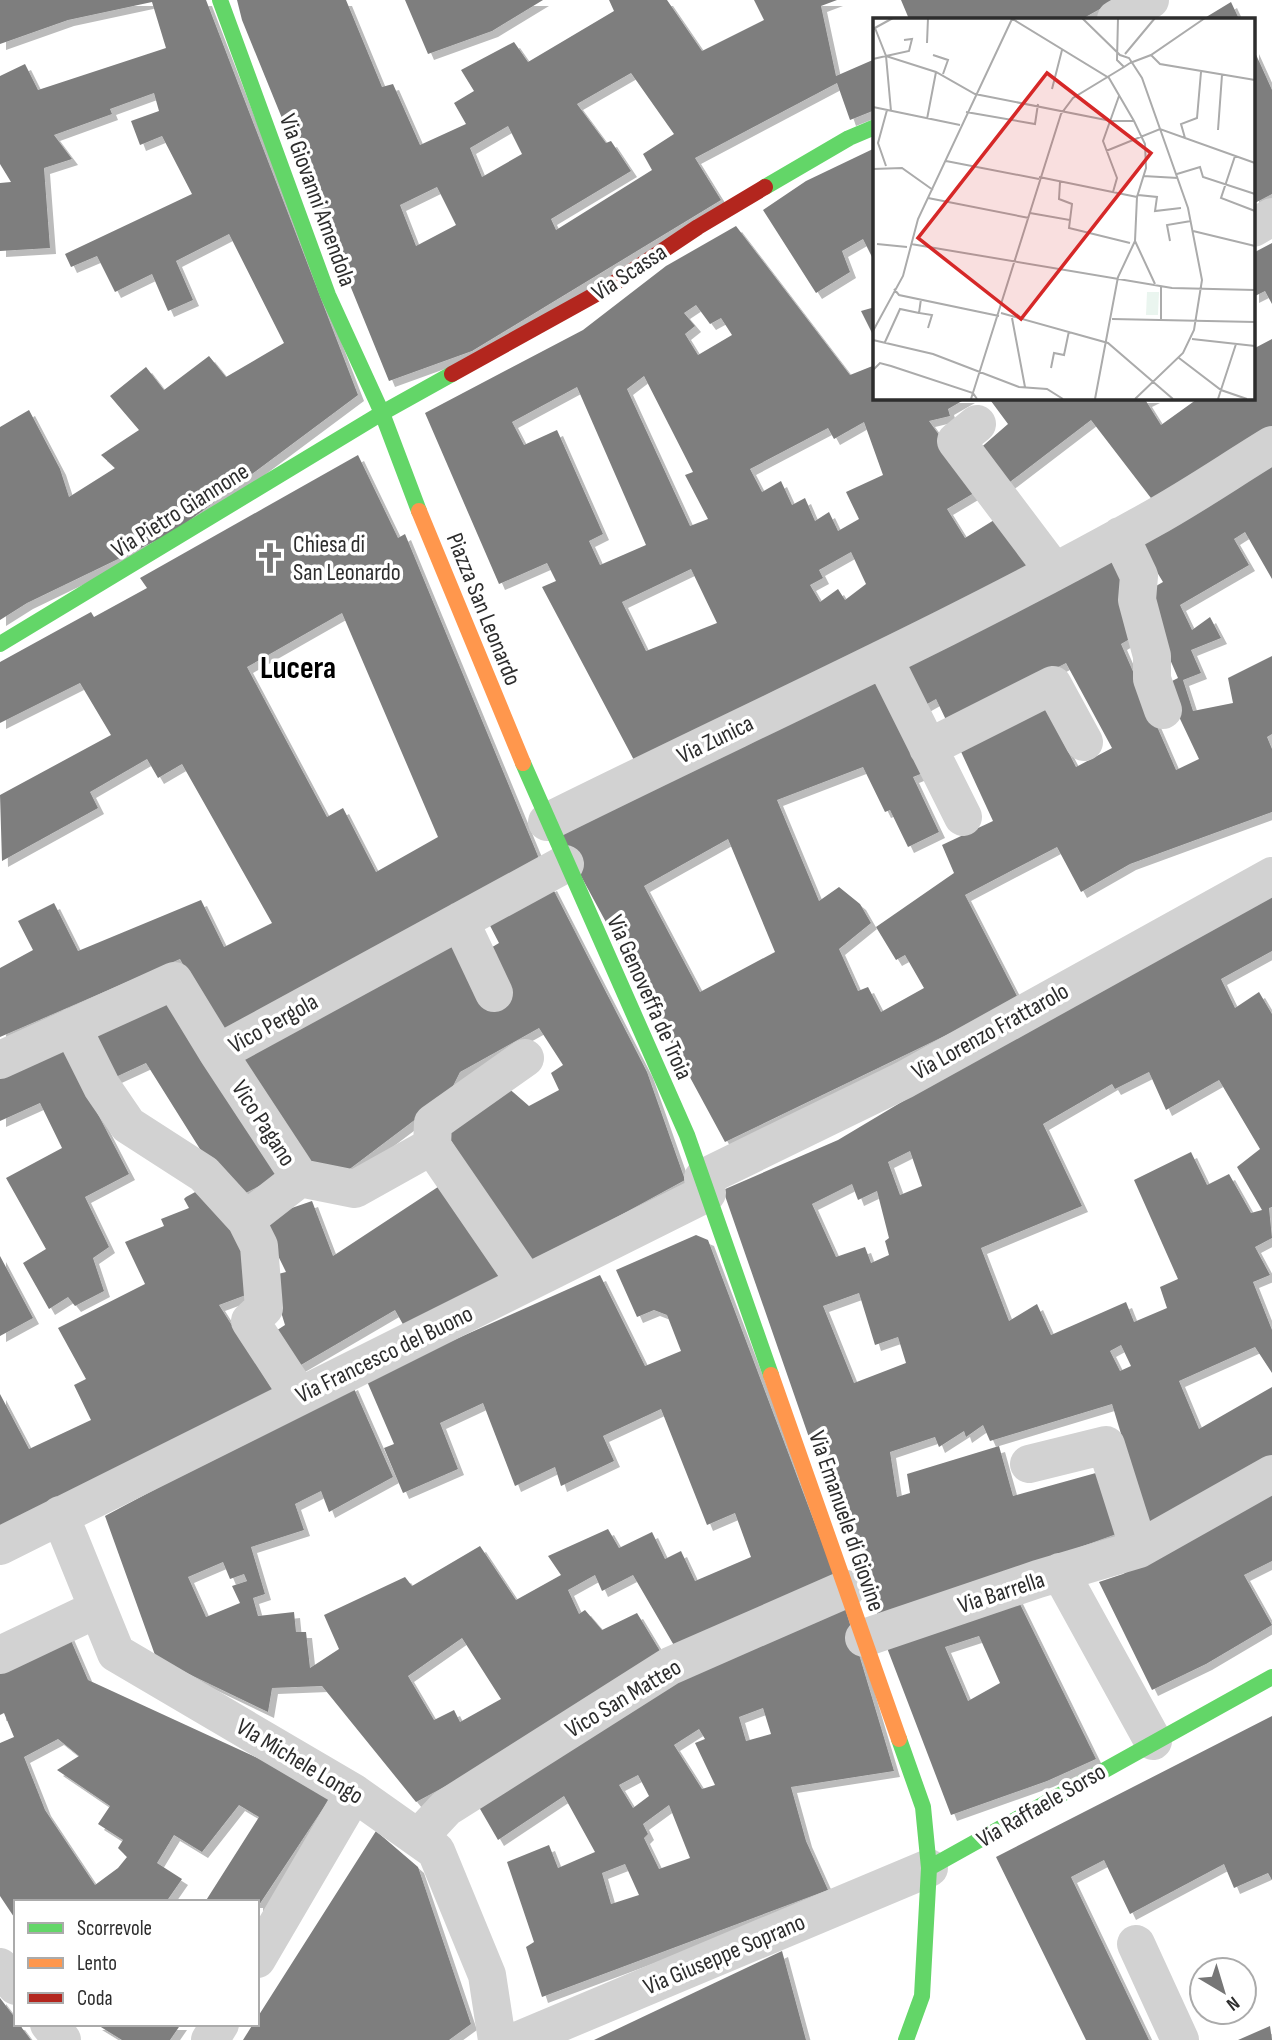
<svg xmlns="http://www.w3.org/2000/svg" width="1272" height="2040" viewBox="0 0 1272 2040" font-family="'Sofia Sans Condensed',sans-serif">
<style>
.building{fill:#7e7e7e;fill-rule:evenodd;filter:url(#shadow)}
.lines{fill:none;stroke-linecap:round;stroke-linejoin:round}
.street{stroke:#d2d2d2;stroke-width:38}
.fast{stroke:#63d668;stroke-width:16}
.slow{stroke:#ff974d;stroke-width:16}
.jam{stroke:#b3261e;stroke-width:16}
.labels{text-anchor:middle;stroke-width:7;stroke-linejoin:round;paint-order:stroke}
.street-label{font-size:24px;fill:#2d2d2d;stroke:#fff}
.poi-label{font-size:24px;fill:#2d2d2d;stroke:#fff;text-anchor:start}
.district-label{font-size:32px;font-weight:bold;fill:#000;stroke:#fff}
.inset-road{fill:none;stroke:#ababab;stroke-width:2}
.view{fill:#d62828;fill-opacity:0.15;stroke:#d62828;stroke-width:3.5}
.inset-edge{fill:none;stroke:#2d2d2d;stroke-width:3.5}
</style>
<defs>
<filter id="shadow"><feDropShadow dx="6" dy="6" stdDeviation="0" flood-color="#0004"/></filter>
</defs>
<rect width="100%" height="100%" fill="#fff"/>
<!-- building -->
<path class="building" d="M 0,0 L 206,0 L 358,395 L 174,532 L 27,603 L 0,620 L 0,427 L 29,410 L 60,469 L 69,497 L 115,468 L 101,455 L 139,430 L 110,396 L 146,367 L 164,390 L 209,356 L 226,377 L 284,343 L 229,234 L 176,261 L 193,300 L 168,311 L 152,274 L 115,292 L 97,256 L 71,267 L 65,254 L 192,194 L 162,136 L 140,145 L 131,121 L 159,111 L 154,93 L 110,109 L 112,114 L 54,135 L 72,159 L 44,168 L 50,248 L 0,251 L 0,183 L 11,182 L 0,164 L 0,76 L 25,64 L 38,90 L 166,48 L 152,2 L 68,20 L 0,44 Z
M 237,0 L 346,0 L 382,87 L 393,84 L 420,145 L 466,124 L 454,103 L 474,91 L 461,70 L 514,42 L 528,62 L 614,11 L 609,0 L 667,0 L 702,51 L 764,20 L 754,0 L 837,0 L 821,6 L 836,76 L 875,59 L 875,110 L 850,120 L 837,83 L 695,158 L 721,200 L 472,351 L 389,381 L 242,20 ZM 631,73 L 674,134 L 643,154 L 652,170 L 556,230 L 551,219 L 631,171 L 611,141 L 606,143 L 577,104 ZM 508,126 L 522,154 L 482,177 L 470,148 ZM 437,187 L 456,225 L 416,246 L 400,205 Z
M 405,0 L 543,0 L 492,31 L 428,54 Z
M 901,0 L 1116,0 L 1082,19 L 909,19 Z
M 1231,2 L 1239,19 L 1203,19 Z
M 1253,48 L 1272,90 L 1272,194 L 1253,204 Z
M 875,148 L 875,263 L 863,239 L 842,251 L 850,272 L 816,293 L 763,210 L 806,181 Z
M 736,226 L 850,375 L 875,365 L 875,397 L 969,397 L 948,409 L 950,416 L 929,421 L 979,490 L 947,509 L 965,538 L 999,517 L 1034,564 L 635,762 L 542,587 L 556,581 L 547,563 L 499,584 L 425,413 L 583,330 L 666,266 ZM 696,305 L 710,324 L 721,318 L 732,335 L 698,355 L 685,334 L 695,326 L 684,313 ZM 644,376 L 693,472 L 685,475 L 708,519 L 690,526 L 627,389 ZM 577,387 L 646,545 L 600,565 L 589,541 L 603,534 L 557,430 L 524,445 L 512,422 ZM 864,422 L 883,475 L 846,492 L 859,519 L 838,531 L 829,512 L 815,521 L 805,498 L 792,505 L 781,481 L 762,492 L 750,469 L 828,428 L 834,439 ZM 851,552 L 866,584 L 845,600 L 838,589 L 820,602 L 810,585 L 823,578 L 819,570 ZM 691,569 L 717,623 L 646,651 L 622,602 Z
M 1272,243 L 1272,304 L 1265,291 L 1253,297 L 1253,253 Z
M 875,307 L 875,339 L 861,311 Z
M 1272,339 L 1272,432 L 1154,502 L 1091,420 L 1002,488 L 977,451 L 1008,424 L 988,397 L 1154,397 L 1146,401 L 1161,425 L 1200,397 L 1253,397 L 1253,349 Z
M 358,455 L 398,538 L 405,534 L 540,861 L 220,1032 L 180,959 L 0,1037 L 0,968 L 33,950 L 18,921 L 54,903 L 78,951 L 201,900 L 224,947 L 272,923 L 182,764 L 158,778 L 147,759 L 90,792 L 98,808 L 2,861 L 0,795 L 111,735 L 80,683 L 0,723 L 0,662 L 91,612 L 94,617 L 147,588 L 140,578 ZM 342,613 L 438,837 L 376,872 L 343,808 L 327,817 L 247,667 Z
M 1272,456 L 1272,579 L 1245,532 L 1234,539 L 1249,565 L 1180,605 L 1192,630 L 1210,617 L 1221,638 L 1191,650 L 1201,673 L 1183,680 L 1193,711 L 1233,703 L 1228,678 L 1272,656 L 1272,734 L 1267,737 L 1272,749 L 1272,812 L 1130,864 L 1081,892 L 1057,847 L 965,895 L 1019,1000 L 725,1142 L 555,828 L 877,674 L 923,773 L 913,777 L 939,832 L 908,847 L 890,810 L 885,812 L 863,767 L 777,800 L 819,901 L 839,887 L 860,904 L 871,923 L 839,949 L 858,991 L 868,987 L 881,1012 L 924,988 L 905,955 L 896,960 L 876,927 L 954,873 L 942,845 L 993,821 L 957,743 L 1042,701 L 1076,767 L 1112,748 L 1066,663 L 948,724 L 936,699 L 920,708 L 902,670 L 1114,552 L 1140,633 L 1121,644 L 1176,770 L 1199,759 L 1164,685 L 1178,678 L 1142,594 L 1163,582 L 1137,539 ZM 728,839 L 775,952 L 700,992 L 644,886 Z
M 551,885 L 647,1072 L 685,1180 L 529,1265 L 443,1128 L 506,1086 L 529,1106 L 559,1090 L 551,1073 L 563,1065 L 539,1028 L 460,1072 L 449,1094 L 339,1177 L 295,1159 L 231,1055 L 446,941 L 484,952 L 499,943 L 486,918 Z
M 1272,896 L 1272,951 L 1221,979 L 1235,1008 L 1259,992 L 1272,1014 L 1272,1207 L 1269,1208 L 1272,1238 L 1255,1247 L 1270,1275 L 1253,1282 L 1272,1330 L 1272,1373 L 1255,1347 L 1179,1381 L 1199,1429 L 1272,1387 L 1272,1465 L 1151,1533 L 1112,1404 L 990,1441 L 983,1425 L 966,1437 L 964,1431 L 939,1447 L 935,1437 L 890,1452 L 897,1497 L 910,1493 L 907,1474 L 999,1446 L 1013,1496 L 1103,1471 L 1122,1532 L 879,1619 L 830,1469 L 821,1472 L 723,1190 L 838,1140 L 1071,1001 ZM 1149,1072 L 1166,1110 L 1219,1080 L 1260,1149 L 1237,1167 L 1262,1210 L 1251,1213 L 1229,1174 L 1207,1185 L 1191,1152 L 1134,1180 L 1178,1279 L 1160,1287 L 1167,1308 L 1134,1322 L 1126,1302 L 1051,1335 L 1037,1304 L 1009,1321 L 981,1248 L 1082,1206 L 1043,1124 L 1112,1084 L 1115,1089 ZM 910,1151 L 922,1186 L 900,1195 L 888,1162 ZM 852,1184 L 858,1200 L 877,1191 L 889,1238 L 885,1241 L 889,1255 L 871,1263 L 865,1247 L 836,1257 L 812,1204 ZM 859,1293 L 875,1345 L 898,1337 L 906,1363 L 854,1383 L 823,1306 ZM 1121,1345 L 1131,1366 L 1120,1371 L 1110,1351 Z
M 172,1001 L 277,1177 L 232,1200 L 146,1063 L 107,1081 L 83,1034 Z
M 62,1045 L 129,1174 L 85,1197 L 109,1247 L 93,1258 L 104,1291 L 75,1306 L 68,1297 L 49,1309 L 23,1263 L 46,1249 L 6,1178 L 62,1148 L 40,1103 L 0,1121 L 0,1072 Z
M 444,1183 L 501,1278 L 405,1328 L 395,1310 L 294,1369 L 265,1338 L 285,1325 L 270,1276 L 286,1272 L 260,1219 L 312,1201 L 333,1256 Z
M 210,1184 L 259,1290 L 219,1305 L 276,1395 L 0,1531 L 0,1394 L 29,1449 L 91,1420 L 74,1385 L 86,1379 L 58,1328 L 145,1284 L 125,1242 L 164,1226 L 161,1219 L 189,1208 L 184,1199 L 186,1197 Z
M 696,1235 L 708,1240 L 838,1585 L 679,1654 L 633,1575 L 602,1591 L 595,1575 L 568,1590 L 579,1614 L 585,1610 L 602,1630 L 637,1613 L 666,1661 L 579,1715 L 416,1802 L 322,1686 L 272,1688 L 268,1712 L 164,1662 L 155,1655 L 105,1516 L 352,1384 L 393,1477 L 329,1512 L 321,1491 L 295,1504 L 304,1530 L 251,1547 L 265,1594 L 253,1598 L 258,1616 L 294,1612 L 296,1632 L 306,1632 L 310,1668 L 339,1649 L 324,1615 L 405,1577 L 412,1586 L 480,1546 L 516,1600 L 561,1575 L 548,1556 L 608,1529 L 619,1548 L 652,1532 L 665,1559 L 681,1551 L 695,1581 L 751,1557 L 735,1513 L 707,1525 L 661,1409 L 603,1436 L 614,1461 L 561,1486 L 555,1467 L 515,1486 L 483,1403 L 440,1423 L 458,1469 L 403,1493 L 384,1448 L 394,1444 L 366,1379 L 600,1275 L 645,1366 L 681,1351 L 667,1315 L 654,1310 L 637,1317 L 616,1270 ZM 223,1562 L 230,1579 L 244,1574 L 247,1581 L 232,1586 L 240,1603 L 206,1617 L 188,1577 ZM 462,1638 L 501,1699 L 460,1722 L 454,1710 L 434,1720 L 408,1676 Z
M 0,1256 L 33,1318 L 0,1336 Z
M 1272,1495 L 1272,1561 L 1244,1575 L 1272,1625 L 1206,1664 L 1152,1690 L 1099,1582 L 1123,1574 Z
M 1016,1596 L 1096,1759 L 1047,1781 L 951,1815 L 884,1640 ZM 979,1636 L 1000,1683 L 968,1701 L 945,1647 Z
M 843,1601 L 894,1771 L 791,1787 L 806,1841 L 828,1890 L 542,1997 L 526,1947 L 534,1942 L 507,1862 L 549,1845 L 558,1868 L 595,1852 L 564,1796 L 498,1840 L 476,1802 L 630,1704 ZM 763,1708 L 771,1734 L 746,1741 L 739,1717 ZM 699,1729 L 705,1739 L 695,1743 L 715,1785 L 702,1789 L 674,1745 ZM 638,1775 L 649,1796 L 633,1808 L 619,1785 ZM 669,1805 L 690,1858 L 659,1869 L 644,1838 L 648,1834 L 643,1824 ZM 625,1864 L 639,1895 L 611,1904 L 602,1873 Z
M 66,1629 L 88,1680 L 273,1765 L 330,1798 L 257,1908 L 257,1902 L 205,1902 L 259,1817 L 239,1805 L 202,1852 L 174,1835 L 157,1863 L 182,1879 L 166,1902 L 16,1902 L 16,1920 L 0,1896 L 0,1743 L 14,1737 L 4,1713 L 0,1715 L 0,1659 ZM 58,1739 L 79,1756 L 57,1770 L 110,1806 L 98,1824 L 123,1840 L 118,1848 L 127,1857 L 118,1868 L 95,1885 L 45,1810 L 24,1757 Z
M 1272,1716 L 1272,1880 L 1268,1873 L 1234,1888 L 1224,1864 L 1130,1914 L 1104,1860 L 1071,1877 L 1149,2040 L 1086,2040 L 996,1857 Z
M 376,1831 L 418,1867 L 471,2024 L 449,2040 L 243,2040 L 253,2024 L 257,2024 L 257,2018 Z
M 782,1951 L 806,2040 L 594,2040 Z
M 0,1998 L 16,2019 L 16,2024 L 19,2024 L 31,2040 L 0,2040 Z
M 96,2024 L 181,2024 L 170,2040 L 122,2040 Z
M 1270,2026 L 1272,2040 L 1238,2040 Z"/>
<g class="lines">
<!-- street -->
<path class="street" d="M 1116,19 L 1150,0
M 1253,228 L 1272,217
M 977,424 L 956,441 L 1054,571
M 1120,536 L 1139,576 L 1137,600 L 1152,656 L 1152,679 L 1163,710
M 884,659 L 963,817
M 928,748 L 1053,685 L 1084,742
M 547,822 C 748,722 954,630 1150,520 C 1192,497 1231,470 1272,445
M 460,921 L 494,993
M 72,1027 L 102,1087 L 128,1125 L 204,1174 L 246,1220 L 259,1246 L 264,1308 L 250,1321 L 299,1396
M 218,1053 L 300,1178 L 355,1189 L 432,1146 L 526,1283
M 0,1060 L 174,981 L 218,1053 L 565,864
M 432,1146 L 433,1123 L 525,1058
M 703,1178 L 904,1080 L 1272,876
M 246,1220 L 300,1178
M 1029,1464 L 1106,1445 L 1139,1549
M 60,1515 L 116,1653 L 354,1793 L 436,1851 L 487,1975 L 497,2040
M 0,1546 L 707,1193
M 1060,1572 L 1153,1741
M 864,1638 L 1038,1579 L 1139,1549 L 1272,1474
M 0,1655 L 97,1609
M 418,1838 L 446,1808 L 670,1666 L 846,1589
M 1136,1944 L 1180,2040
M 257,1959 L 354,1793
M 0,1967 L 16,1986
M 49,2024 L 62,2040
M 210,2040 L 220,2024
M 519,2040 L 929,1868"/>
<!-- fast -->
<path class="fast" d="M 220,0 L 328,295 L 382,413 L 419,511
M 765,187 L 849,138 L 875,127
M 0,644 L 382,413 L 452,374
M 523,763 L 687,1135 L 771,1375
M 899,1739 L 923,1807 L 929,1868 L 922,1996 L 906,2040
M 929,1868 L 1272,1677"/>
<!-- slow -->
<path class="slow" d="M 419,511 L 523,763
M 771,1375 L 899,1739"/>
<!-- jam -->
<path class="jam" d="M 452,374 L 607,288 L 698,227 L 765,187"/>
</g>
<!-- icons -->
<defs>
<symbol id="church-bare" viewBox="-9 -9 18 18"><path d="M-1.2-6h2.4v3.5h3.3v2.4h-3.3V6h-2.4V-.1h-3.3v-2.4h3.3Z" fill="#767676" stroke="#fff" stroke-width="2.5" paint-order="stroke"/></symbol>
</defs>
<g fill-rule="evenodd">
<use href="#church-bare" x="248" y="536" width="44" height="44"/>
</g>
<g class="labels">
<!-- street labels -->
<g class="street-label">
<text transform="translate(318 200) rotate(70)" y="8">Via Giovanni Amendola</text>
<text transform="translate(629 272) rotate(-33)" y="8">Via Scassa</text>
<text transform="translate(180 510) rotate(-32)" y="8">Via Pietro Giannone</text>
<text transform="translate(484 609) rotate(68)" y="8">Piazza San Leonardo</text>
<text transform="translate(715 739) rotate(-26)" y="8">Via Zunica</text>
<text transform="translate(650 997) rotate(66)" y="8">Via Genoveffa de Troia</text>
<text transform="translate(273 1023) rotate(-29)" y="8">Vico Pergola</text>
<text transform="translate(990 1031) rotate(-29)" y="8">Via Lorenzo Frattarolo</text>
<text transform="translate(264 1123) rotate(57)" y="8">Vico Pagano</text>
<text transform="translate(384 1354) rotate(-26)" y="8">Via Francesco del Buono</text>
<text transform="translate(847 1521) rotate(71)" y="8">Via Emanuele di Giovine</text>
<text transform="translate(1001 1592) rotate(-18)" y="8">Via Barrella</text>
<text transform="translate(623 1698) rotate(-31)" y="8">Vico San Matteo</text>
<text transform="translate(300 1761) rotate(31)" y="8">VIa Michele Longo</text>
<text transform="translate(1041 1805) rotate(-30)" y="8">Via Raffaele Sorso</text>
<text transform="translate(724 1954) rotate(-23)" y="8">Via Giuseppe Soprano</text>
</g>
<!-- poi labels -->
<g class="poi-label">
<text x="293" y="552">Chiesa di<tspan x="293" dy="28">San Leonardo</tspan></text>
</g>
<!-- district labels -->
<g class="district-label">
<text x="298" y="678">Lucera</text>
</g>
</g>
<!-- overview -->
<g transform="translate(873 18)">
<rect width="382" height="382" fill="#fff"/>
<path d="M 274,274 L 286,274 L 285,297 L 273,297 Z" fill="#eaf5ef"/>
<path class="inset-road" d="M 138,0 L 236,60 L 261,103 L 272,126 L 273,150 L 264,179 L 262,223M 209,0 L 247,37 L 256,40 L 269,60 L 315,190 L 329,262 L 321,312 L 310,335 L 262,381M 245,0 L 244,42 L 251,49 L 257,45M 2,10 L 13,38 L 18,93M 0,11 L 20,0M 54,25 L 55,0M 252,36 L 282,0M 60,37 L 75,42 L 70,56M 278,37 L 287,46 L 382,62M 13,38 L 36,33 L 39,21 L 31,22M 0,41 L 13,38 L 63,54 L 102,76 L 238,103 L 261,103M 257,45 L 278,37 L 332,0M 179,71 L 189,32M 0,89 L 87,107M 93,94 L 162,106 L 165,86M 54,101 L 63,54M 345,112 L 349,57M 312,120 L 308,106 L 324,100 L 328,54M 233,133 L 287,111 L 382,145M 362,138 L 348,180 L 382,193M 73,143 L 166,161M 13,148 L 5,125 L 14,92M 0,151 L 29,150 L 60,172M 304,156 L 327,149 L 330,159 L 382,176M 270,158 L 305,160M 166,159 L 264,179M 187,164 L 186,181 L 199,186 L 197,202M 240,174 L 244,160 L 230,123 L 246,78M 265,177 L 284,179 L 282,193 L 308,190M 55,180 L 156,200M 157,195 L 197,202 L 196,210 L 257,225M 320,213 L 382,228M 262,223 L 282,266M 297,223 L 294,207 L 318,203M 4,226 L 34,229M 38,226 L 299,270 L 382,272M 21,271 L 26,277 L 126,298M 48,281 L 46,295 L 59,297 L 55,310M 128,295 L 235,325 L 300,381M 139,300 L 152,369M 239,301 L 382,304M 288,301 L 288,268M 0,313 L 30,258 L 45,201 L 139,1M 319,321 L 382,328M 0,322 L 60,336 L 146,369 L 174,371 L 190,381M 12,324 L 27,291 L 46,295M 306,340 L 348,372 L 374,381M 178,350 L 181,335 L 191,337 L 196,313M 0,352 L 7,345 L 18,348 L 100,375 L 104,381M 98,381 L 188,96 L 200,80 L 251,49M 222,381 L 245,259 L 262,223M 345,381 L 363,326"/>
<path class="view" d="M 174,55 L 278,135 L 148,301 L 45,220 Z"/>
<rect width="382" height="382" class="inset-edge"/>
</g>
<!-- legend -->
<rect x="14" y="1900" width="245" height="126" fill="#ffffff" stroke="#ababab" stroke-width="2"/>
<rect x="28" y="1923" width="35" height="10" fill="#63d668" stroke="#ababab" stroke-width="2"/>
<text x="77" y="1935" font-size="21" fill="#2d2d2d">Scorrevole</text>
<rect x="28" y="1958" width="35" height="10" fill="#ff974d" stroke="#ababab" stroke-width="2"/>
<text x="77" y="1970" font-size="21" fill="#2d2d2d">Lento</text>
<rect x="28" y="1993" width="35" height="10" fill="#b3261e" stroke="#ababab" stroke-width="2"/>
<text x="77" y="2005" font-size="21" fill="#2d2d2d">Coda</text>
<!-- north arrow -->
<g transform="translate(1223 1991) rotate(142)"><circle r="33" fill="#ffffff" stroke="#ababab" stroke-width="2"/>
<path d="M0-5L12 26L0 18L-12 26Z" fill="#767676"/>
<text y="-10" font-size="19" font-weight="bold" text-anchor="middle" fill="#2d2d2d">N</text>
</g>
</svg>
